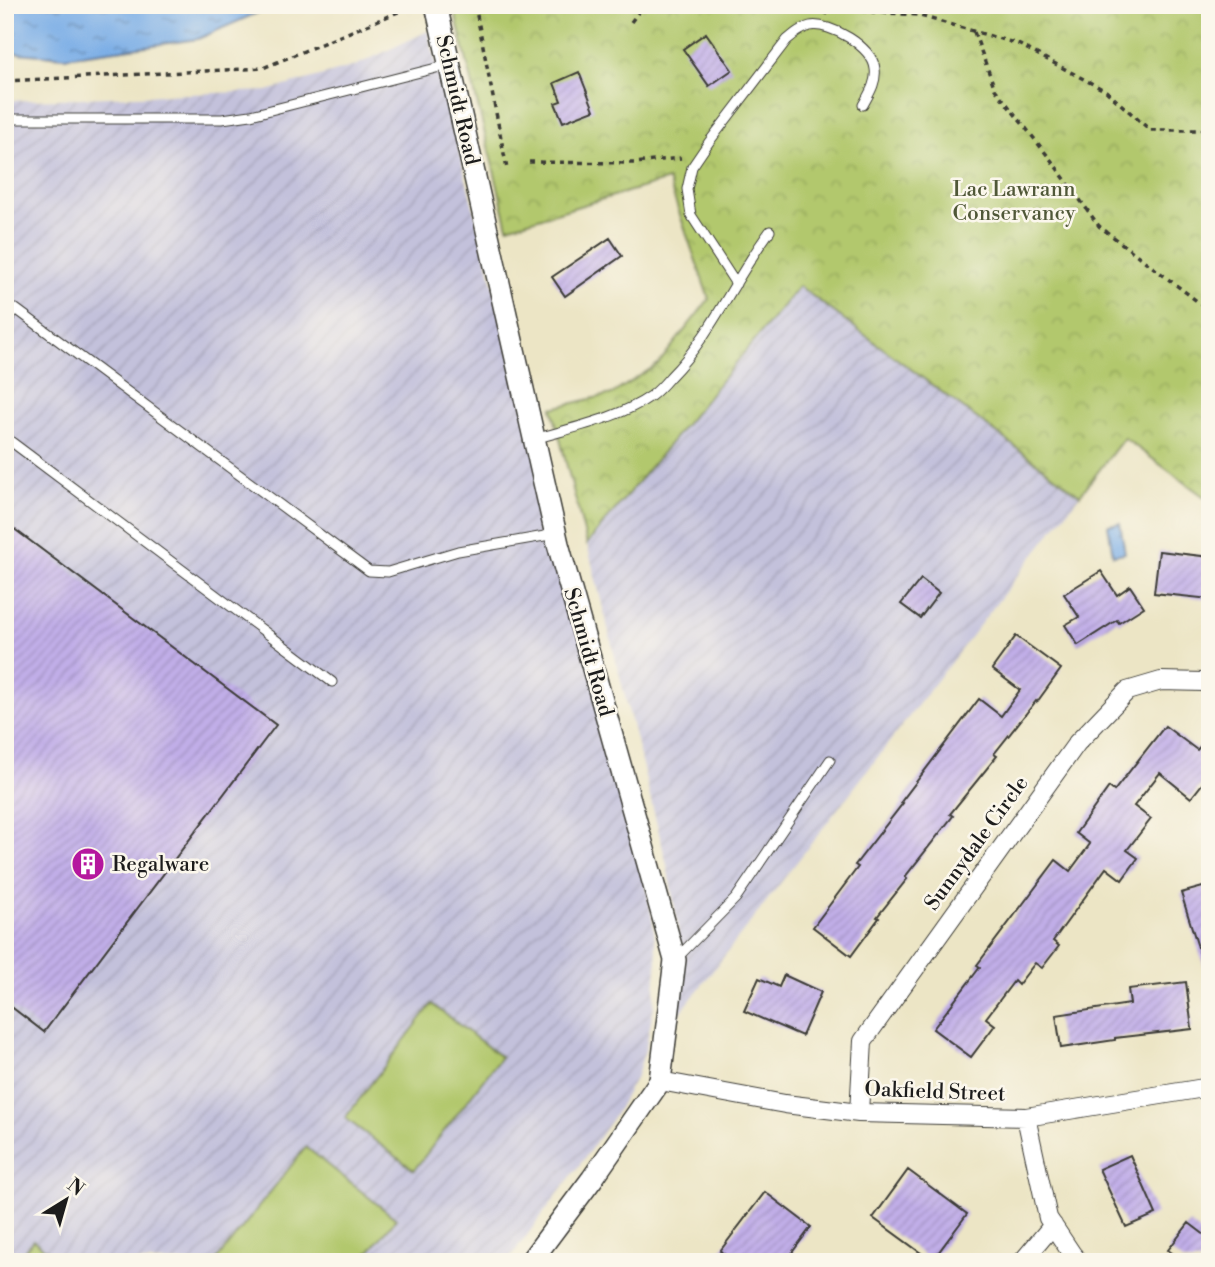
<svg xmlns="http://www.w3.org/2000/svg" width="1215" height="1267" viewBox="0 0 1215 1267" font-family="'Libre Bodoni',serif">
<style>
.industrial{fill:url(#industrial-furrows)}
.park{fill:url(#park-crowns);stroke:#677244;stroke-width:2}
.pitch{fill:#b2c86d;stroke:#677244;stroke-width:2}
.water{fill:url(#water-ripples);stroke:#4b6481;stroke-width:2}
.building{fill:url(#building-hatch)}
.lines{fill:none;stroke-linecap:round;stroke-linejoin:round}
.service-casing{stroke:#3b3a35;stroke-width:11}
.minor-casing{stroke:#3b3a35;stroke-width:20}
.tertiary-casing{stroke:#3b3a35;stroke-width:24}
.path{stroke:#3b3a35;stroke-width:3.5;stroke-dasharray:5 5;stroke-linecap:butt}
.service{stroke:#fff;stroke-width:9}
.minor{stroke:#fff;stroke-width:18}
.tertiary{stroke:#fff;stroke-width:21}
.labels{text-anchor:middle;stroke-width:5;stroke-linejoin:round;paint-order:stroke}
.street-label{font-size:21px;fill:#1c1c1c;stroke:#fbf7ec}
.park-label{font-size:21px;fill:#505838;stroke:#fbf7ec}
.poi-label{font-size:21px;fill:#1c1c1c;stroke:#fbf7ec;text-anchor:start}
</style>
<defs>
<pattern id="industrial-furrows" width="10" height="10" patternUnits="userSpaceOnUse" patternTransform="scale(1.75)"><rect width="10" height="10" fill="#c3c1db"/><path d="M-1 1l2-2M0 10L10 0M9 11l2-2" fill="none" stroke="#a7a5bb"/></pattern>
<pattern id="park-crowns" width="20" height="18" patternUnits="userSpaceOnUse" patternTransform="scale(1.75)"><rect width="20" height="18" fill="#b2c86d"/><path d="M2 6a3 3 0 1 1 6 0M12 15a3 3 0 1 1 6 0" fill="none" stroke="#98ab5e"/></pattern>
<pattern id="water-ripples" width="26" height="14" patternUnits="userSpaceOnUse" patternTransform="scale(1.75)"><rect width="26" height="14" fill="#7aade6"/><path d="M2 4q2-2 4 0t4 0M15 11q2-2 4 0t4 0" fill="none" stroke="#638cba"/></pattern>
<pattern id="building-hatch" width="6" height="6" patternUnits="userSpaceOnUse" patternTransform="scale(1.75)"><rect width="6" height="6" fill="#c1aee8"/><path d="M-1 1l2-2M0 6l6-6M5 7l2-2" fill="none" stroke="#a595c6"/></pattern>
</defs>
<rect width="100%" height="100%" fill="#fbf7ec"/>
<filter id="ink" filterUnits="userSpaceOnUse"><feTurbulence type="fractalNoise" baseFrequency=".0143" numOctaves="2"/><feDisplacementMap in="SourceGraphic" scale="14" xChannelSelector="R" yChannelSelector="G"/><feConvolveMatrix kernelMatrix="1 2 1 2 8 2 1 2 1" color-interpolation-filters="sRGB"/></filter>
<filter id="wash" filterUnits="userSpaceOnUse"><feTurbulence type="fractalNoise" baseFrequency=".00686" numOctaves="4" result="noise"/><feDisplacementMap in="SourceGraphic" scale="28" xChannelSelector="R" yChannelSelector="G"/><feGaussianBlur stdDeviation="1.57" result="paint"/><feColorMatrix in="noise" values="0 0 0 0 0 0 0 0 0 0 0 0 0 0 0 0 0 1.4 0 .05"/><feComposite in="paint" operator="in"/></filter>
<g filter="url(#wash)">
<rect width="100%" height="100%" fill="#ece5c5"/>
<!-- industrial -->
<path class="industrial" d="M 428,31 L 643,868 L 653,922 L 657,960 L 654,1006 L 646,1047 L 637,1075 L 616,1113 L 581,1163 L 507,1262 L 5,1262 L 5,101 L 267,91 L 355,66 Z
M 799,286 L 1080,495 L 678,1016 L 678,926 L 667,865 L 587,544 Z"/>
<!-- park -->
<path class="park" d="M 453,5 L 1210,5 L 1210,501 L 1124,438 L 1080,495 L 799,286 L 587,544 L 552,408 L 612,394 L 658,364 L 709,299 L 668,180 L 508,227 Z"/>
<!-- pitch -->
<path class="pitch" d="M 432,1004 L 501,1057 L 414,1170 L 345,1118 Z
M 306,1147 L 396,1219 L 361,1262 L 215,1262 Z
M 33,1240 L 62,1262 L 16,1262 Z"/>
<!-- water -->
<path class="water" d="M 5,5 L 270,5 L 264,10 L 198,39 L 65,57 L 5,52 Z
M 1120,523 L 1125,553 L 1113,555 L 1108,525 Z"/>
<g id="blocks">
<!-- building -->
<path class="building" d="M 706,33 L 732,70 L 709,86 L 683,49 Z
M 579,72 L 594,110 L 563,122 L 555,103 L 561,101 L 554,83 Z
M 610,238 L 622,256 L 565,296 L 552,277 Z
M 5,522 L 276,725 L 44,1032 L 5,1002 Z
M 1159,551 L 1210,557 L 1210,599 L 1154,593 Z
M 1101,571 L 1117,595 L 1130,586 L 1144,607 L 1119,623 L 1117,620 L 1078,645 L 1065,625 L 1079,617 L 1064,594 Z
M 921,579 L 939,593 L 920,618 L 901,604 Z
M 1016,636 L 1061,669 L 1037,702 L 1036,701 L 994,754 L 997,756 L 950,814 L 953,816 L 905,877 L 907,879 L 877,917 L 879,918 L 851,956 L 813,927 L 858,867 L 855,865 L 903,803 L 901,802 L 979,699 L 1001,716 L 1020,690 L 992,669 Z
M 1165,726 L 1197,750 L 1210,735 L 1210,774 L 1191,798 L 1160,773 L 1134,806 L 1151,819 L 1127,850 L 1138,858 L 1122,880 L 1106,868 L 1053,941 L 1059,946 L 1042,968 L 1035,963 L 1018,985 L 1014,981 L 986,1018 L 995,1025 L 971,1057 L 933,1029 L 980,967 L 977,965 L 1056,860 L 1070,871 L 1090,844 L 1076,833 L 1109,787 L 1114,791 Z
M 1210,885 L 1210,973 L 1206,973 L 1181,893 Z
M 784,975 L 821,992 L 802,1036 L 744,1011 L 759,978 L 779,987 Z
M 1186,982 L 1192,1029 L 1115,1038 L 1115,1040 L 1061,1048 L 1056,1015 L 1130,1004 L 1128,989 Z
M 1130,1155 L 1156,1214 L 1126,1227 L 1099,1169 Z
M 908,1170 L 967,1214 L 932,1261 L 873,1218 Z
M 765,1192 L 811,1227 L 785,1262 L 735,1262 L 720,1251 Z
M 1189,1223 L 1210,1239 L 1210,1262 L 1184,1262 L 1168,1250 Z"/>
</g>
</g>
<g filter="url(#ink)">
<use href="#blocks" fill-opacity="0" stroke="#3b3a35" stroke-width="2"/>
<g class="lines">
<defs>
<path id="service" d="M 5,119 L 222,119 L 251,115 L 448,65
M 736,284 L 691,215 L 687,189 L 692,167 L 709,142 L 787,40 C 794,34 801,28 810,26 C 830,22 873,47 875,69 C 877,82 869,94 863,105
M 5,323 L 16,309 L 369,571 L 388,572 L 458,551 L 556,534
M 5,437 L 332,682
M 535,439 C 571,428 620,418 651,396 C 658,391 664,384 670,377 C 712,335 734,279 770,231
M 676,959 L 736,898 L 830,760"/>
<path id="minor" d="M 660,1081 L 785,1104 L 859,1113 L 1026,1117 L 1210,1087
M 859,1113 L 863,1041 L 1077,743 L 1127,691 L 1161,681 L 1204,682 L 1210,687
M 1026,1117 L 1048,1218 L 1072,1254 L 1079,1262
M 1022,1262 L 1053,1225"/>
<path id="tertiary" d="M 436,5 L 558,544 L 675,960 L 660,1081 L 592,1179 L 530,1262"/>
</defs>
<!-- service casing -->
<use href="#service" class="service-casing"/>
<!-- minor casing -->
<use href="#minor" class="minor-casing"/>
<!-- tertiary casing -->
<use href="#tertiary" class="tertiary-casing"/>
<!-- path -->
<path class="path" d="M 475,5 L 507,169
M 815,5 L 828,9
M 826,15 L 828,9 L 917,15 L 1018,44 L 1106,91 L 1150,130 L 1210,130
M 631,22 L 644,5
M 974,32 L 995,89 L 1051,160 L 1099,226 L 1210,311
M 5,81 L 263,68 L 415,5
M 529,162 L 634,163 L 681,158"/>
<!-- service -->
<use href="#service" class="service"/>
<!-- minor -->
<use href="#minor" class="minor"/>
<!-- tertiary -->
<use href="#tertiary" class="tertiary"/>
</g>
</g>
<!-- icons -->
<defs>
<symbol id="building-disc" viewBox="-11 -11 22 22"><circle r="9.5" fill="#b5179e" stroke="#fbf7ec"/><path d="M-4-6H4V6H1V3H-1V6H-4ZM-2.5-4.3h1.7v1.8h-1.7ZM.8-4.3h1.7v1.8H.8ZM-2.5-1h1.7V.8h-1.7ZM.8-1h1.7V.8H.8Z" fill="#fff"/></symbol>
</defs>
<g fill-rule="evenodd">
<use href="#building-disc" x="69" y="845" width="38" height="38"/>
</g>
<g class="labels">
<!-- street labels -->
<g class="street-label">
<text transform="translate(458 100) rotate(77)" y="7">Schmidt Road</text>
<text transform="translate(589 652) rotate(74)" y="7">Schmidt Road</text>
<text transform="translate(976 843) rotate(-54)" y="7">Sunnydale Circle</text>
<text transform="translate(935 1091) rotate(2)" y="7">Oakfield Street</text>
</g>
<!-- park labels -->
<g class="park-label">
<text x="1014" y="196">Lac Lawrann<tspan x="1014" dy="24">Conservancy</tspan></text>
</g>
<!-- poi labels -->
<g class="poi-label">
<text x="112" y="871">Regalware</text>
</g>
</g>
<!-- margin -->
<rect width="1215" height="1267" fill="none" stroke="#fbf7ec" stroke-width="28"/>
<!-- north arrow -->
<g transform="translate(66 1200) rotate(37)" stroke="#fbf7ec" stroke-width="5" paint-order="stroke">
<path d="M0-5L12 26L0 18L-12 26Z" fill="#1c1c1c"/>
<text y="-10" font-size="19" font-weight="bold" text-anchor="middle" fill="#1c1c1c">N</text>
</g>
</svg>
